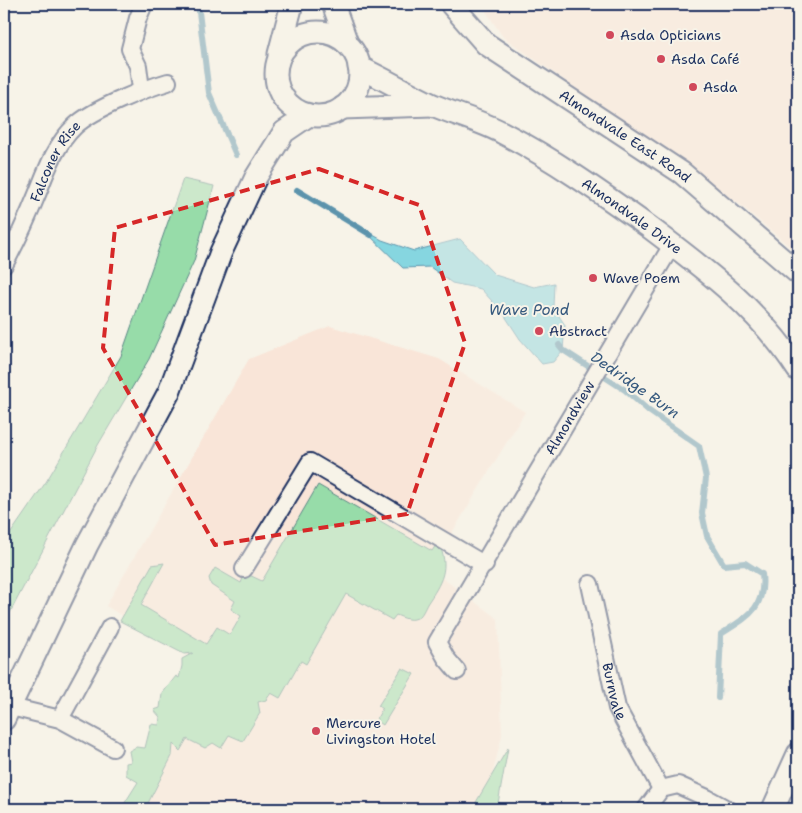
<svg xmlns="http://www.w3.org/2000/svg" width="802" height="813" viewBox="0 0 802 813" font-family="'Shantell Sans',sans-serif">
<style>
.built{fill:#f9e5d8}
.green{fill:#97dca9;stroke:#598684}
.water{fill:#86d6e0;stroke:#5b93ac}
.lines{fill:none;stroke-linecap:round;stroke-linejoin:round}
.stream{stroke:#5b93ac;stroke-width:6}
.minor-casing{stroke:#1b2f5e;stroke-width:20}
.tertiary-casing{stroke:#1b2f5e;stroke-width:25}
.minor{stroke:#f7f3e8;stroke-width:16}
.tertiary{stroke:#f7f3e8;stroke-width:21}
.marked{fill:none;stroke:#d62828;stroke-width:4;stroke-dasharray:10 6;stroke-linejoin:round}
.poi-dot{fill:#d1495b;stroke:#f7f3e8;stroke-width:2}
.labels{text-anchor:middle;stroke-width:4;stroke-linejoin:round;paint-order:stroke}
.poi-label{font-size:14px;fill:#1b2f5e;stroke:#f7f3e8;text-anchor:start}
.street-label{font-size:14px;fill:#1b2f5e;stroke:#f7f3e8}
.water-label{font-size:15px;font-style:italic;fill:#36597e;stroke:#f7f3e8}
</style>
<rect width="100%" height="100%" fill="#f7f3e8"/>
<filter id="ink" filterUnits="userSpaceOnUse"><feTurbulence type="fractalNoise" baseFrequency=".02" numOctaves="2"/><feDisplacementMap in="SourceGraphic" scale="10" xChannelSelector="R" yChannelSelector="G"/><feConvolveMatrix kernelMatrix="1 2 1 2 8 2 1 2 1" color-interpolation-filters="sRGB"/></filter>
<g filter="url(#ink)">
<!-- built -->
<path class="built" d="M 481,4 L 798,4 L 798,254 L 738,203 L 503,37 Z
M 330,326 L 439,359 L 525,412 L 430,569 L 498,619 L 502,735 L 484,809 L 126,809 L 175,699 L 219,675 L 106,606 L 249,359 Z"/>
<!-- green -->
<path class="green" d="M 183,179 L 214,186 L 194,261 L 149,359 L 98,445 L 4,624 L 4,543 L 46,482 L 121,356 Z
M 318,485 L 432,551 L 438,542 C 451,568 441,583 427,604 C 425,608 422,615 419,617 C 411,622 404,618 396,615 L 392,620 L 346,594 L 306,664 L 301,661 L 280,698 L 271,693 L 266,700 L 258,702 L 260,713 L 243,741 L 229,735 L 221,748 L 213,743 L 205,748 L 187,739 L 180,751 L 173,744 L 172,756 L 145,809 L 121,809 L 138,782 L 126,775 L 126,763 L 131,762 L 129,751 L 136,747 L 145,748 L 151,724 L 159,725 L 160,717 L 154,710 L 160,708 L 162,694 L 176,676 L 179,678 L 182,666 L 182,659 L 193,653 L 184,654 L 120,621 L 152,565 L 164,563 L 141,605 L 206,644 L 217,627 L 230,635 L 241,616 L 231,609 L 235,601 L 211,585 L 209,578 L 215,568 L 241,583 L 245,573 L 262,581 Z
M 402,668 L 414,674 L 383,725 L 376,720 L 382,709 L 378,706 Z
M 508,748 L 497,809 L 472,809 Z"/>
<!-- water -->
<path class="water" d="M 364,230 L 382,240 L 414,251 L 460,239 L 495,275 L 534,287 L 554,283 L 553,307 L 565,325 L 563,350 L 553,362 L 542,364 L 520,339 L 503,313 L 481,289 L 452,283 L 430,267 L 403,268 Z"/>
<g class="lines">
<!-- stream -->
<path class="stream" d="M 198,4 L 209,93 L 236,155
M 297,190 L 371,235
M 559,345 L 563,350 L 625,390 L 649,411 L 699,446 L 706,478 L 702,513 L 707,536 L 724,565 L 745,563 L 762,574 C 766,609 747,617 721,634 L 718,698"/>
<defs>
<g id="minor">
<path d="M 141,89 L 138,66 L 130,49 L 138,18 L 144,4"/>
<path id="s1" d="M 4,265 C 17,241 28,217 38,192 C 47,169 56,144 75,126 C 93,109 144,89 168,82"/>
<path d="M 244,569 L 310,462 L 485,565"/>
<path id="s2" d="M 590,584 L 617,708 L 661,789"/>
<path id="s3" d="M 457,671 L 446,658 L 437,642 L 672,245"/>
<path d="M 11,707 L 60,719 L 113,748"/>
<path d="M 60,719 L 110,627"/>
<path d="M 646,809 L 661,789 L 678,785 L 707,798 L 727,809"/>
</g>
<g id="tertiary">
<path d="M 333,4 L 347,43"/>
<path id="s4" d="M 451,4 L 486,44 L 682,173 L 798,273"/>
<circle cx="318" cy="74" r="42"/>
<path d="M 279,54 L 292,4"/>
<path id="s5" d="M 359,67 C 384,79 408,93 433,105 C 456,115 481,121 503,133 C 555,160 601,193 649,227 C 705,269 760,310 798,370"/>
<path d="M 342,108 L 432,105"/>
<path d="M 4,719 L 87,545 L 169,392 L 221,252 L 256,177 L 284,132 L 309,115"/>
<path d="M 773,809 L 798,754"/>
</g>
</defs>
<!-- minor casing -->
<use href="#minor" class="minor-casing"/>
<!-- tertiary casing -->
<use href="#tertiary" class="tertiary-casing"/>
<!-- minor -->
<use href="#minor" class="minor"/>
<!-- tertiary -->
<use href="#tertiary" class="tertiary"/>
</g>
</g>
<!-- marked area -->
<path d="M0 0H802V813H0ZM 319,169 L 419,205 L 465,343 L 407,514 L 215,545 L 103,348 L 115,228 Z" fill="#f7f3e8" fill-opacity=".55" fill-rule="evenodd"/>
<path class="marked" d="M 319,169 L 419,205 L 465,343 L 407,514 L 215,545 L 103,348 L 115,228 Z"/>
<!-- markers -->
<g class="poi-dot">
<circle cx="610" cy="35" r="5"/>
<circle cx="661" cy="59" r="5"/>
<circle cx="693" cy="87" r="5"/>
<circle cx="593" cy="278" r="5"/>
<circle cx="539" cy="331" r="5"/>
<circle cx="316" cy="731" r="5"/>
</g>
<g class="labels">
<!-- poi labels -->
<g class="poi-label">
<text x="620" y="40">Asda Opticians</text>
<text x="671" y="64">Asda Café</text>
<text x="703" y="92">Asda</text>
<text x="603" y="283">Wave Poem</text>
<text x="549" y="336">Abstract</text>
<text x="326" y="728">Mercure<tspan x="326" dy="16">Livingston Hotel</tspan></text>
</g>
<!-- street labels -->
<g class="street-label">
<text dy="5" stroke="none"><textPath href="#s4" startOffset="220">Almondvale East Road</textPath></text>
<text dy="5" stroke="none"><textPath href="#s1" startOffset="116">Falconer Rise</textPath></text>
<text dy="5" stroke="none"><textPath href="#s5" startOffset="312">Almondvale Drive</textPath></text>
<text dy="5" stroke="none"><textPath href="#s3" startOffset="296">Almondview</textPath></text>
<text dy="5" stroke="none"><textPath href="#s2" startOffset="110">Burnvale</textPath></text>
</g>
<!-- water labels -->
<g class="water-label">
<text x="529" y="315">Wave Pond</text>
<text transform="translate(635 385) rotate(35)" y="5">Dedridge Burn</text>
</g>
</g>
<!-- margin -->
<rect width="802" height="813" fill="none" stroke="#f7f3e8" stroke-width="20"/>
<rect x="10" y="10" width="782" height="793" fill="none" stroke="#1b2f5e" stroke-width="2" filter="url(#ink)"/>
</svg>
